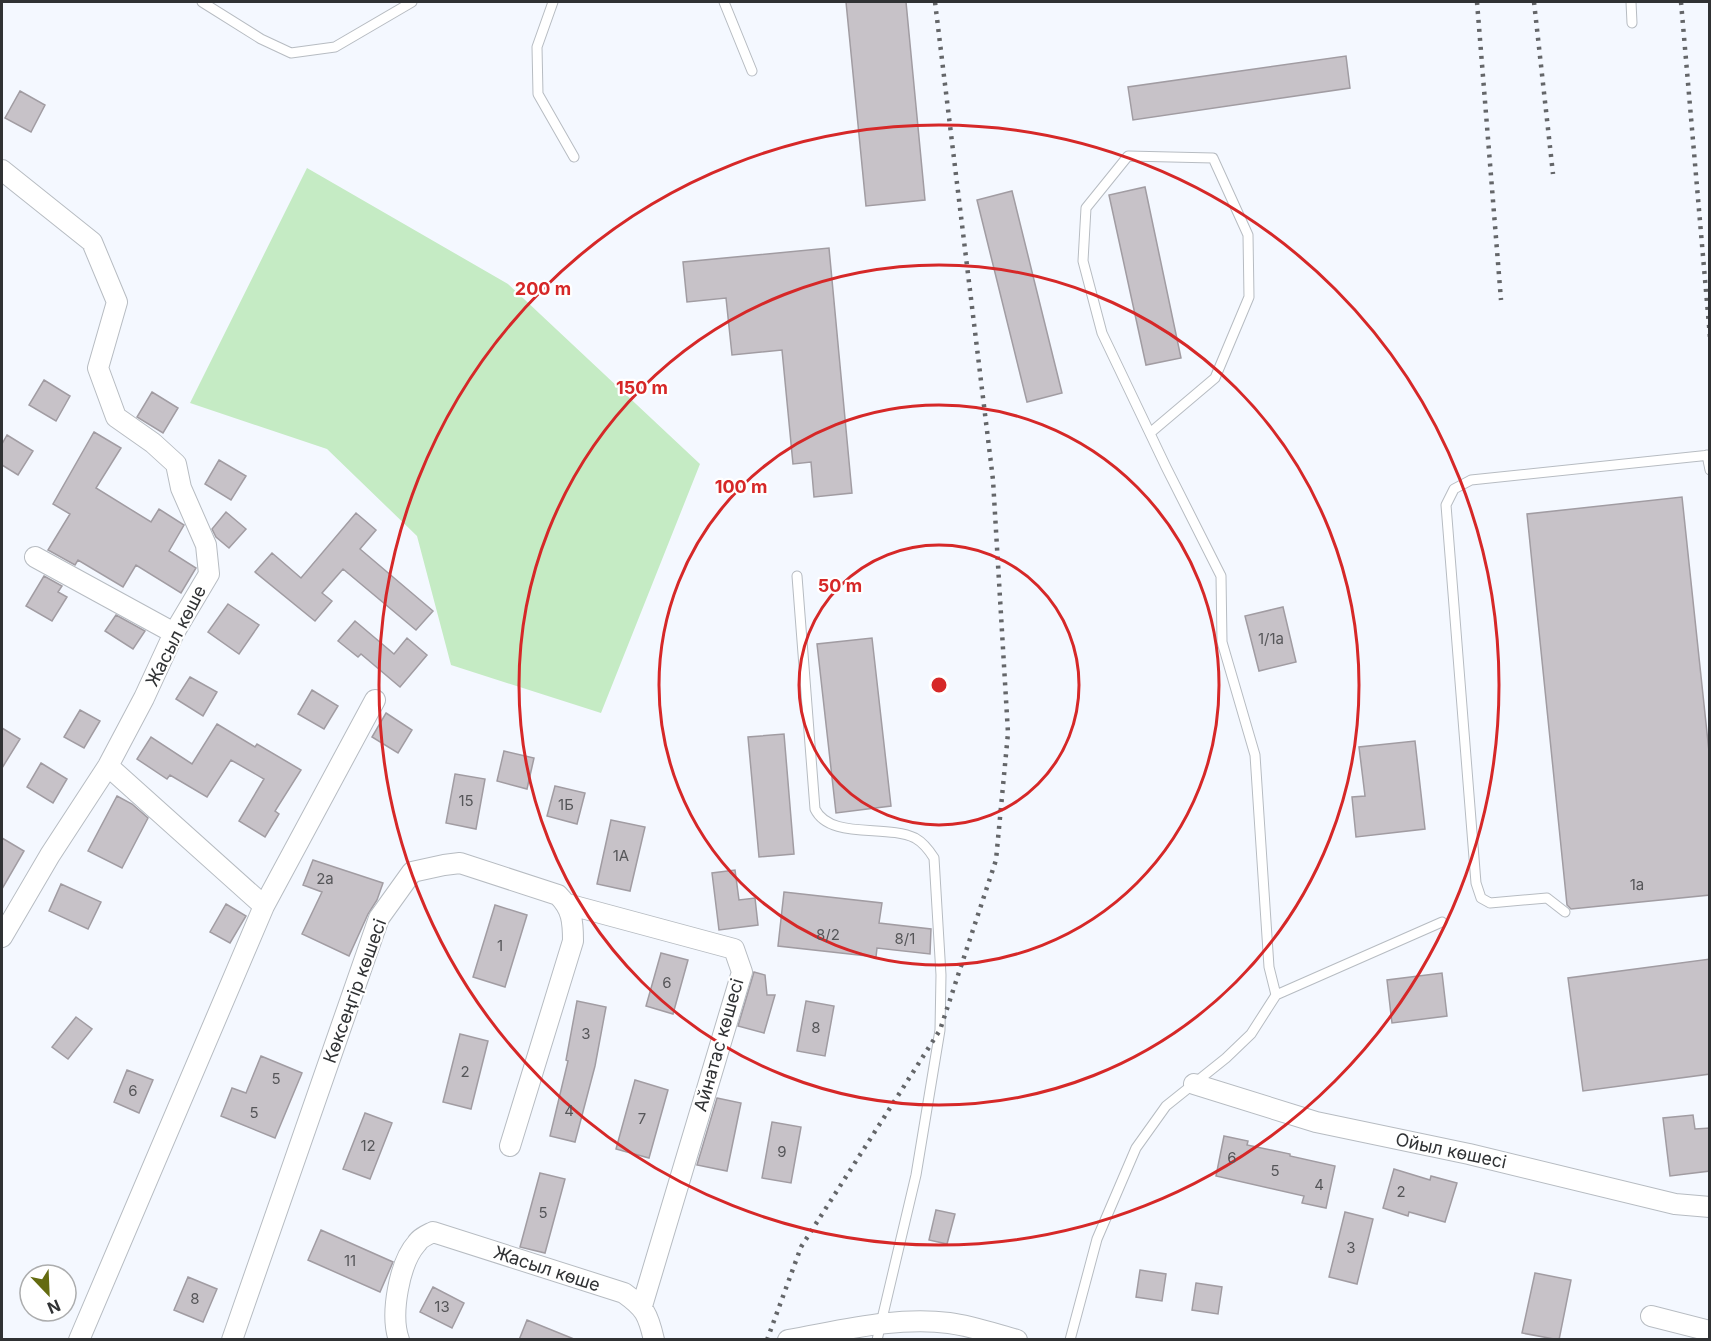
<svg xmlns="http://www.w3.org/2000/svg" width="1711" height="1341" viewBox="0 0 1711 1341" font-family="Inter,sans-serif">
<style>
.green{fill:#c5ebc4}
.building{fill:#c7c2c8;stroke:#a19ca2;stroke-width:1.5}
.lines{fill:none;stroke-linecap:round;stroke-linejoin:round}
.lane-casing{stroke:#b7bcc2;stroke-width:11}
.street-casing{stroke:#b7bcc2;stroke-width:22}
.lane{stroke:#fff;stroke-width:9}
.street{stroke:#fff;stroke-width:20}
.rail{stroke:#646669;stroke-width:4.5;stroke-dasharray:3 6;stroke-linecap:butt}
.ring{fill:none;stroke:#d62828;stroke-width:3}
.labels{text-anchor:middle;stroke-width:4.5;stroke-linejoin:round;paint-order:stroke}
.number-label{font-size:15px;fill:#565659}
.street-label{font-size:18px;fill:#303234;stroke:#fff}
.centre{fill:#d62828;stroke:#fff;stroke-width:3}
.ring-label{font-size:18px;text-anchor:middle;font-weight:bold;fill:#d62828;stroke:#fff;stroke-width:4.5;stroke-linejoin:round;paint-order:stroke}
</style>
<rect width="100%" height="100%" fill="#f4f8ff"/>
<!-- green -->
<path class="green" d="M 307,168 L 508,284 L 700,464 L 601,713 L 451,665 L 417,536 L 327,449 L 190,403 Z"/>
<!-- building -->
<path class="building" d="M 846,2 L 906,2 L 925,200 L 866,206 Z
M 1346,56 L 1350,88 L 1133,120 L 1128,87 Z
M 20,91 L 45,105 L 31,132 L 5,118 Z
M 1145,187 L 1181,358 L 1146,365 L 1109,195 Z
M 1012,191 L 1062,393 L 1027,402 L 977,200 Z
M 829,248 L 852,493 L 814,497 L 811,462 L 793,464 L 782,350 L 732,355 L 726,298 L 687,302 L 683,262 Z
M 44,380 L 70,396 L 56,421 L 29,405 Z
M 152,392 L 178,408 L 163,433 L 137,417 Z
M 94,432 L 121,448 L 96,488 L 151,522 L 159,509 L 184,525 L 169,551 L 196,568 L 181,593 L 136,565 L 123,587 L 78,560 L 75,565 L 48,550 L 70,514 L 53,504 Z
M 7,435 L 33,451 L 18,475 L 2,465 L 2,444 Z
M 219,460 L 246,476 L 231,500 L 205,484 Z
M 1682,497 L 1710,761 L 1710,895 L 1571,909 L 1567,905 L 1527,514 Z
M 226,512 L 246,529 L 229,548 L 216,537 L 212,529 Z
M 356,513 L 376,530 L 360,549 L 433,611 L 416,630 L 343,569 L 322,593 L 332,601 L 315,621 L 255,572 L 272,553 L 301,578 Z
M 44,576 L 62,586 L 58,592 L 67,597 L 52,621 L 26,606 Z
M 228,604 L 259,625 L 239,654 L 208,632 Z
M 1283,607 L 1296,662 L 1259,671 L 1245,616 Z
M 116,615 L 145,631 L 133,649 L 105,631 Z
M 355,621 L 394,654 L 407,638 L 427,655 L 400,687 L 361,654 L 358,657 L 338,641 Z
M 872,638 L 891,806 L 836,813 L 817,644 Z
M 190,677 L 217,692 L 203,716 L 176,699 Z
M 312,690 L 338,706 L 324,729 L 298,714 Z
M 80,710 L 100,721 L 84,748 L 64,737 Z
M 386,713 L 412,730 L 398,753 L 372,737 Z
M 217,724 L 255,747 L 257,744 L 301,770 L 275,811 L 279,814 L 265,837 L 239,821 L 264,779 L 231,760 L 207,797 L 170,775 L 167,779 L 137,759 L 151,737 L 192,764 Z
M 2,728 L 20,739 L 2,768 Z
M 784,734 L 794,854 L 759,857 L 748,737 Z
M 1415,741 L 1425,829 L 1356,837 L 1352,797 L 1365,796 L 1359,747 Z
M 504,751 L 534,758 L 527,789 L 497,781 Z
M 41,763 L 67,779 L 53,803 L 27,787 Z
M 455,774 L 485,779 L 476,829 L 446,823 Z
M 555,786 L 585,793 L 577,824 L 547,816 Z
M 117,796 L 132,804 L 148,818 L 122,868 L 88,851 Z
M 611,820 L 645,827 L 630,891 L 597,884 Z
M 2,838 L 24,851 L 2,889 Z
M 313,860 L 383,883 L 377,900 L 368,914 L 349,956 L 302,934 L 322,892 L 303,885 Z
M 735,870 L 739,900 L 755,898 L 758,925 L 719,930 L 712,873 Z
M 61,884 L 101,902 L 88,929 L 49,911 Z
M 784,892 L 882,903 L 879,923 L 931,929 L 930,954 L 877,948 L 876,957 L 778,946 Z
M 226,904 L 246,916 L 230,943 L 210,932 Z
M 495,905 L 527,915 L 505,987 L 473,977 Z
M 661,953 L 688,960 L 673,1014 L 646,1006 Z
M 1710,959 L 1710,1074 L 1583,1091 L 1568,978 Z
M 754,972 L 765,975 L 767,995 L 775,995 L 764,1033 L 738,1026 Z
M 1442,973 L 1447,1016 L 1392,1023 L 1387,980 Z
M 577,1001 L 606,1007 L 595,1066 L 575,1142 L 550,1136 L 568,1061 L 566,1060 Z
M 806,1001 L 834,1006 L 825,1056 L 797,1051 Z
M 76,1017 L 92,1029 L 68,1059 L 52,1047 Z
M 460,1034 L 488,1041 L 471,1109 L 443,1102 Z
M 261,1056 L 302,1073 L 275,1138 L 221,1116 L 232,1088 L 246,1093 Z
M 127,1070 L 153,1080 L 139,1113 L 114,1102 Z
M 635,1080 L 668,1090 L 649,1158 L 616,1149 Z
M 717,1098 L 741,1103 L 727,1171 L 697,1165 Z
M 365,1113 L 392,1123 L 370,1179 L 343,1169 Z
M 1693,1115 L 1695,1129 L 1710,1128 L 1710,1171 L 1670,1176 L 1663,1118 Z
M 772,1122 L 801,1127 L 791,1183 L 762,1178 Z
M 1224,1136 L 1248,1141 L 1247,1145 L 1290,1154 L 1290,1156 L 1335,1166 L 1326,1208 L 1302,1203 L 1304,1196 L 1216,1176 Z
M 1394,1169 L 1430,1180 L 1431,1176 L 1457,1183 L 1445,1222 L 1409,1212 L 1408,1216 L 1383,1208 Z
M 540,1173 L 565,1179 L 545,1253 L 520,1247 Z
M 936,1210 L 955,1214 L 947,1244 L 929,1240 Z
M 1345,1212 L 1373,1219 L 1357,1284 L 1329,1277 Z
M 321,1230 L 393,1262 L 380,1292 L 308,1260 Z
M 1140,1270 L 1166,1274 L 1162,1301 L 1136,1297 Z
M 1535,1273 L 1571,1280 L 1559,1340 L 1522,1333 Z
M 188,1277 L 217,1289 L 203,1322 L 174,1310 Z
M 1196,1283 L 1222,1287 L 1218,1314 L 1192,1310 Z
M 433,1287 L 464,1303 L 452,1328 L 420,1312 Z
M 527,1320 L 574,1339 L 574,1340 L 519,1340 Z"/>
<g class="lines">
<defs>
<path id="lane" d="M 202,2 L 261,39 L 291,53 L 335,47 L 412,2
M 553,2 L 537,47 L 538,94 L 574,157
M 724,2 L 752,71
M 1631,2 L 1632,23
M 1150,433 L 1215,378 L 1249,297 L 1248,235 L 1213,158 L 1128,156 L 1086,208 L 1083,261 L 1102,333 L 1166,467 L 1221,576 L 1222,642 L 1255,755 L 1269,967 L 1276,995
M 1707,455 L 1710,470
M 797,576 L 815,809 C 830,840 886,824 915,838 C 924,843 929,850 934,858 L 941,975 L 940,1030 L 916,1175 L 877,1340
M 1565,912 L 1547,898 L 1490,903 L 1481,898 L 1476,883 L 1446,505 L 1454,489 L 1471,480 L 1710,455
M 1070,1340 L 1097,1239 L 1136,1148 L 1166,1106 L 1226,1058 L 1251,1034 L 1276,995 L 1442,922"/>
<path id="street" d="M 2,170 L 92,242 L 117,302 L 98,368 L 116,417 L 153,443 L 176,464 L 181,488 L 206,545 L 209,574 L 174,633 L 144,698 L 108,766 L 50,855 L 2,937
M 35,557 L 174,633
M 108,766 L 264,906
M 567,904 L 734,949 L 742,972 L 642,1306
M 1194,1084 L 1316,1122 L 1469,1154 L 1675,1204 L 1710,1207
M 1651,1316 L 1710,1331
M 79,1340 L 264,906 L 375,700
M 232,1340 L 379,918 L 412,872 L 444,865 L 460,863 L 558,895 C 572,909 573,921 573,941 L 510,1146
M 399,1340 C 390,1315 399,1263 417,1243 C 420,1238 427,1235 433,1232 L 624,1293 C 645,1308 648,1314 654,1340
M 788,1340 C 840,1331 896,1316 949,1323 C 972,1326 995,1334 1017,1340"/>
</defs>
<!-- lane casing -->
<use href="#lane" class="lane-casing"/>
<!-- street casing -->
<use href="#street" class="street-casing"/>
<!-- lane -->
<use href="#lane" class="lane"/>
<!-- street -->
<use href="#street" class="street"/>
<!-- rail -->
<path class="rail" d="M 1477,2 L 1501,300
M 1534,2 L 1553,174
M 1681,2 L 1710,337
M 767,1340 L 801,1247 L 940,1030 L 996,860 L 1008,733 L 993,480 L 935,2"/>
</g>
<!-- distance rings -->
<g class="ring">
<circle cx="939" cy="685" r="140"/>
<circle cx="939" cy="685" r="280"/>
<circle cx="939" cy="685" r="420"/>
<circle cx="939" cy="685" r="560"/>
</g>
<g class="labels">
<!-- number labels -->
<g class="number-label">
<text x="1271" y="644">1/1а</text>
<text x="466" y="806">15</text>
<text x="566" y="810">1Б</text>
<text x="621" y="861">1А</text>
<text x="325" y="884">2а</text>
<text x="1637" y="890">1а</text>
<text x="828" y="940">8/2</text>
<text x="905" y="944">8/1</text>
<text x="500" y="951">1</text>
<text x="667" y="988">6</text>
<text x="816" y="1033">8</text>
<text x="586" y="1039">3</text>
<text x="465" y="1077">2</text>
<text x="276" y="1084">5</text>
<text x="133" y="1096">6</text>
<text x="569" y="1116">4</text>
<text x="254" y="1118">5</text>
<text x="642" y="1124">7</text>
<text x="368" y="1151">12</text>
<text x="782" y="1157">9</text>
<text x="1232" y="1163">6</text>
<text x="1275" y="1176">5</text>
<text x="1319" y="1190">4</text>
<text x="1401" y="1197">2</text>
<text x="543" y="1218">5</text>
<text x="1351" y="1253">3</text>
<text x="350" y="1266">11</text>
<text x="195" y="1304">8</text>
<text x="442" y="1312">13</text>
</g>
<!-- street labels -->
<g class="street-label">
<text transform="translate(176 636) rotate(-63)" y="6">Жасыл көше</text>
<text transform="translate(355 991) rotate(-70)" y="6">Көксеңгір көшесі</text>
<text transform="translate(719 1045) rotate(-74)" y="6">Айнатас көшесі</text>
<text transform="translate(1451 1151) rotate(12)" y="6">Ойыл көшесі</text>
<text transform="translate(547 1269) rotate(18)" y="6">Жасыл көше</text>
</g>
</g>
<circle cx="939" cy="685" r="9" class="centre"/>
<g class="ring-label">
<text x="543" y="295">200 m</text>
<text x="642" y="394">150 m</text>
<text x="741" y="493">100 m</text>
<text x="840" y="592">50 m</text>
</g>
<!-- border -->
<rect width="1711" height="1341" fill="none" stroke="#303234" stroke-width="6"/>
<!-- north arrow -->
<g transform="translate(48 1293) rotate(157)"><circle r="28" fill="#ffffff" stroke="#acadae" stroke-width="1.5"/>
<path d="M0-4.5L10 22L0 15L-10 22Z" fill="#646b10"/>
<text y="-9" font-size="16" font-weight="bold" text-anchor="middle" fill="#303234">N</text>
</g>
</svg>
